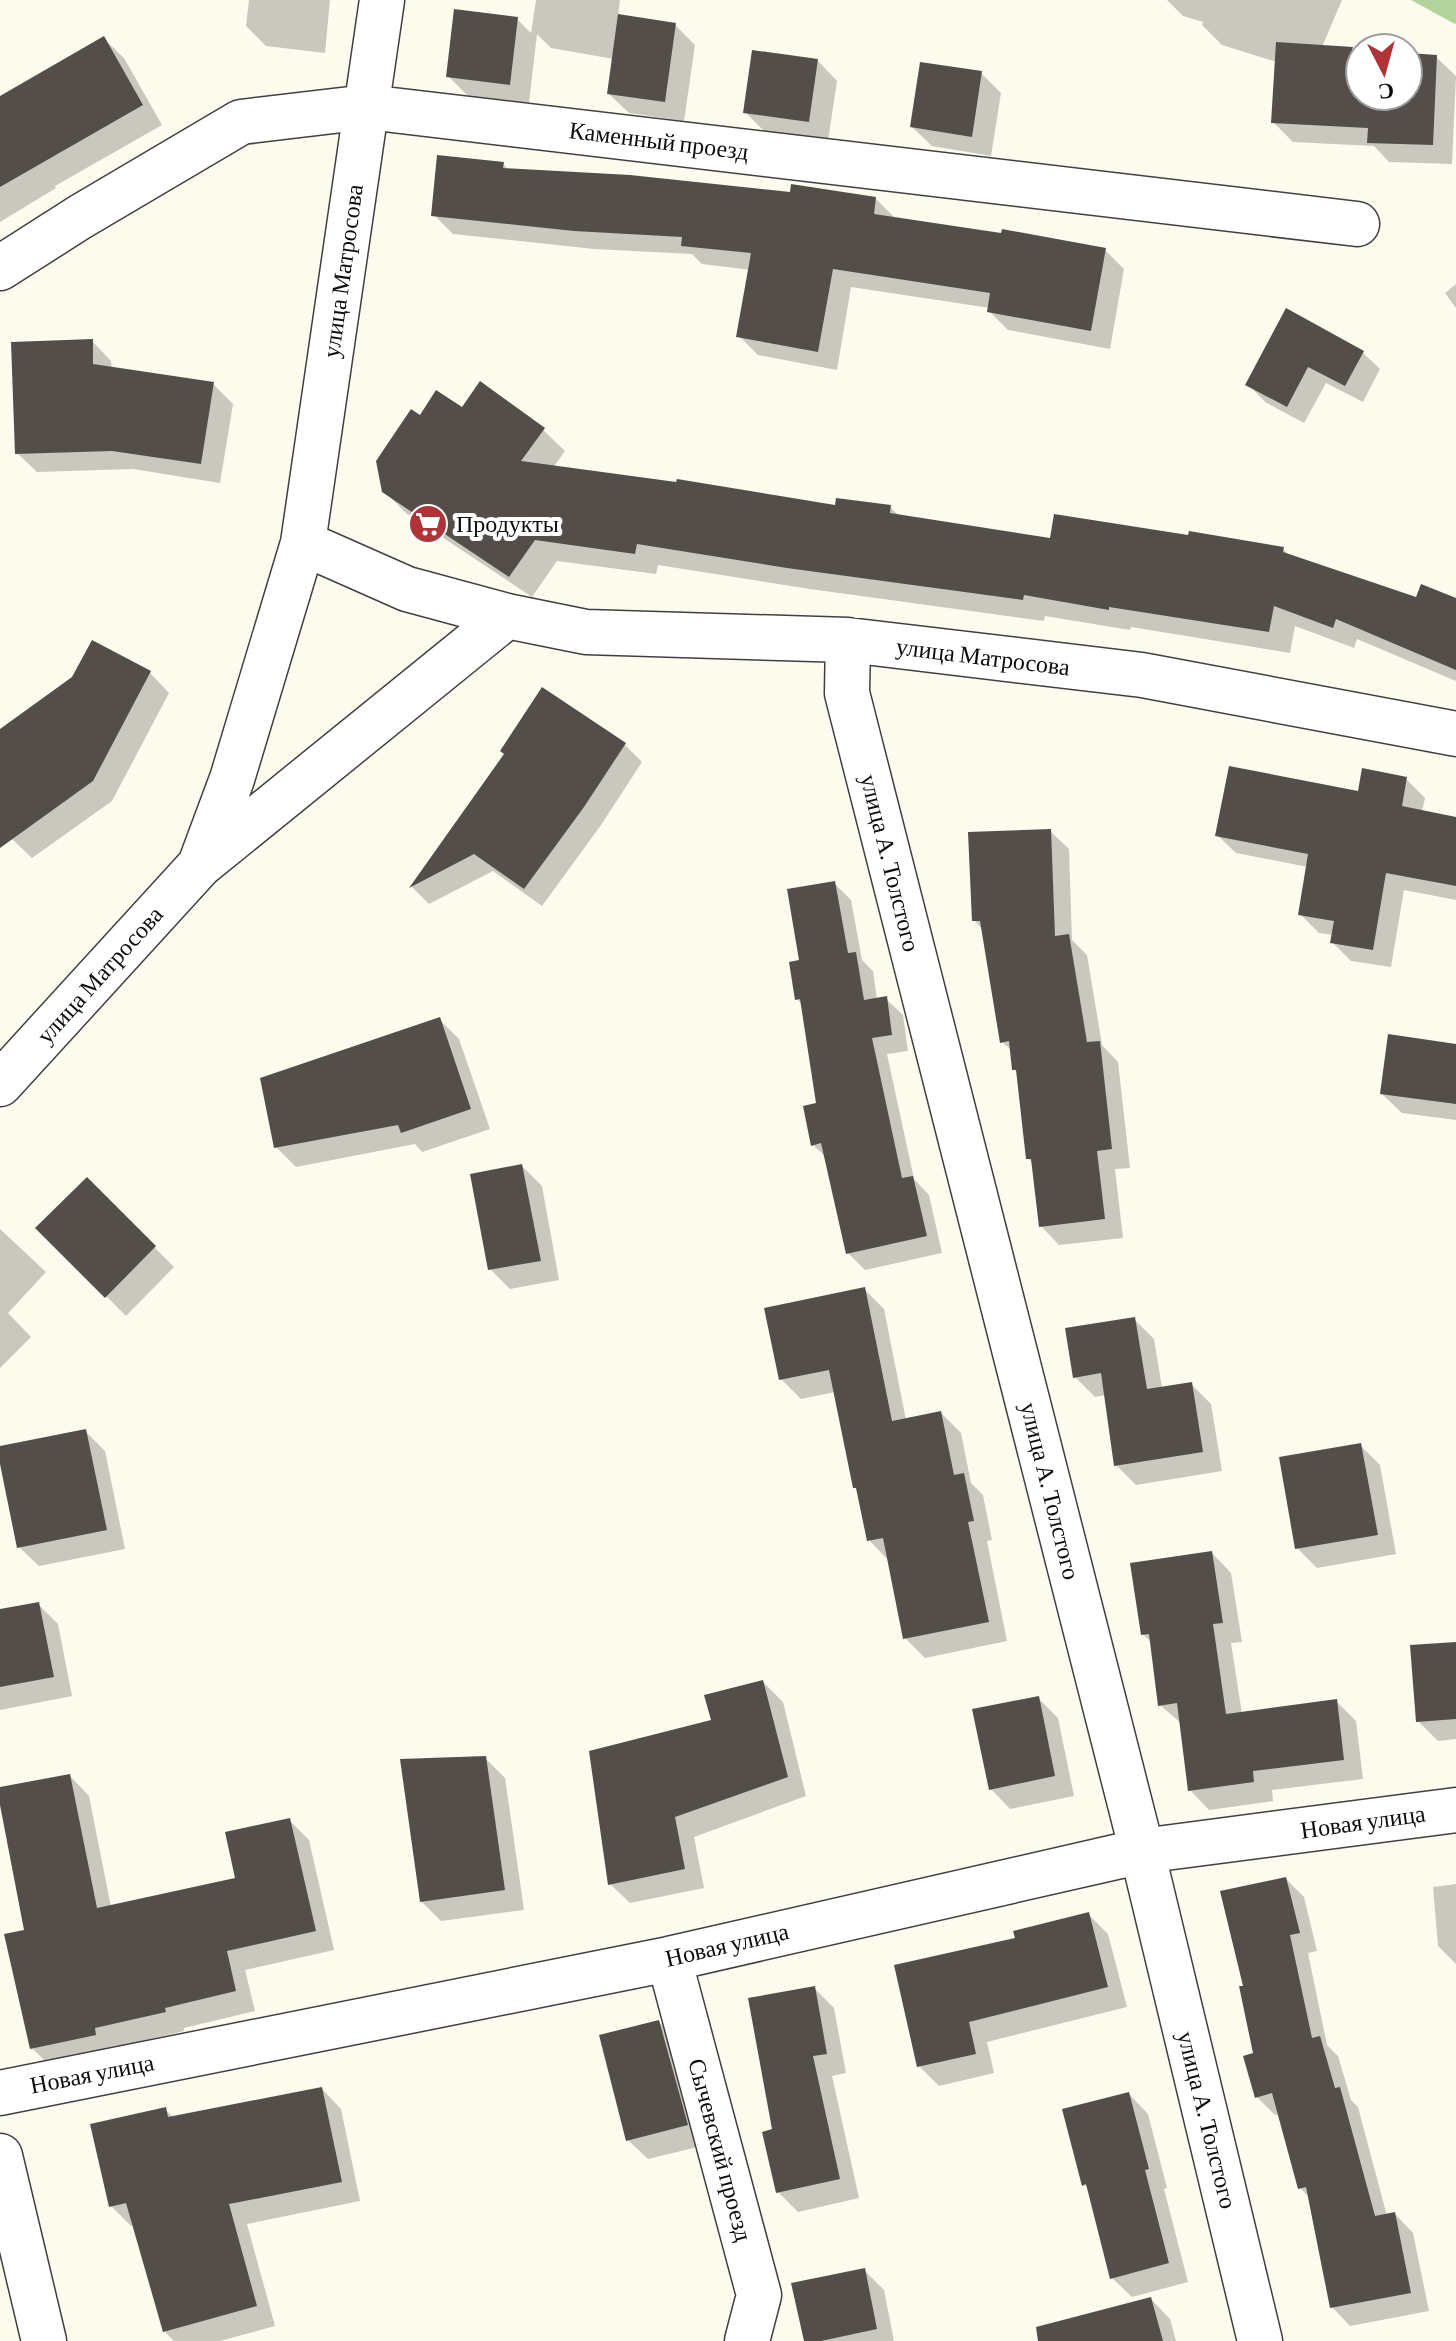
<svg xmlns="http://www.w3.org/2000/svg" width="1456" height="2341" viewBox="0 0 1456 2341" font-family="'Crimson Pro',serif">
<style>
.forest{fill:#b4d39c}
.shadow{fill:#0003}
.building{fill:#544e4a}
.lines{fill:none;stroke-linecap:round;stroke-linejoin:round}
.street-casing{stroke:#404040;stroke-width:47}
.street{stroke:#fff;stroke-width:44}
.labels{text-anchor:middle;stroke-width:8;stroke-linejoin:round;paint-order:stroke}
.street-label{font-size:24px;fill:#0d0d0d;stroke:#fff}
.poi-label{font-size:24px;fill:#0d0d0d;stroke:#fff;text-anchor:start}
</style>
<rect width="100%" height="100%" fill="#fdfbee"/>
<!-- forest -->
<path class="forest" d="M 1411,0 L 1456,0 L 1456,24 L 1453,23 Z"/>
<!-- shadow -->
<path class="shadow" d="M 249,0 L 330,0 L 325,53 L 266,46 L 246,26 Z
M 536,0 L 620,0 L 618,16 L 675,25 L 695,45 L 684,121 L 629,113 L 609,94 L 614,59 L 551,48 L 537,34 L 529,103 L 468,96 L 448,76 L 517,19 L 531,33 Z
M 1167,0 L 1342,0 L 1322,47 L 1352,49 L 1355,52 L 1360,53 L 1360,96 L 1408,96 L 1408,55 L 1436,57 L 1456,76 L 1452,164 L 1389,162 L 1374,146 L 1293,142 L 1273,122 L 1277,62 L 1222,45 L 1202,25 L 1203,22 L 1183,16 Z
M 104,39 L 124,58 L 162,125 L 55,186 L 56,188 L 0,222 L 0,98 Z
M 818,61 L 837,81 L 828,141 L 765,132 L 745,112 Z
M 981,73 L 1001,93 L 991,156 L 932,146 L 912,127 Z
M 503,164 L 510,171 L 792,194 L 876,199 L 895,218 L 1105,250 L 1124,269 L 1110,349 L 1008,330 L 989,311 L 990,308 L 851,287 L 837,370 L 758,355 L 739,336 L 751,270 L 702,264 L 692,254 L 594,249 L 453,234 L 434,215 Z
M 1456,284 L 1456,308 L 1445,293 Z
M 1287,311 L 1362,352 L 1380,369 L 1363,402 L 1326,383 L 1304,423 L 1265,402 L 1248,384 Z
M 92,341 L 111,361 L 112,369 L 213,384 L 233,404 L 220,483 L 133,469 L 37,472 L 17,453 Z
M 463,410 L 543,430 L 565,451 L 553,468 L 836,507 L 890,507 L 900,517 L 1051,540 L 1283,549 L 1290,557 L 1417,600 L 1456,601 L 1456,681 L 1357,639 L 1354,648 L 1295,626 L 1290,653 L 1131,627 L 1130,630 L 1045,616 L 1044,621 L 810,589 L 658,565 L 656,574 L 557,561 L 532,597 L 406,513 L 384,491 L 420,418 Z
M 150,673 L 169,693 L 112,801 L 32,858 L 12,839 L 0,822 L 0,731 Z
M 624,744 L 642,762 L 601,825 L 542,906 L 493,871 L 429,904 L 412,887 L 506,754 Z
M 1406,779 L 1425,798 L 1422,812 L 1456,819 L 1456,900 L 1404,890 L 1391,967 L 1351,961 L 1332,942 L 1334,935 L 1319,933 L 1300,914 L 1308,867 L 1236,853 L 1217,835 Z
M 1050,831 L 1069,849 L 1072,940 L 1087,955 L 1102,1045 L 1118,1062 L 1130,1168 L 1115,1169 L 1123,1238 L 1059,1245 L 1041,1226 L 1034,1164 L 1028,1158 L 1018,1073 L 1014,1069 L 1012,1051 L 1002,1042 L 983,930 L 974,920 Z
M 834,883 L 851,900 L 862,960 L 873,971 L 877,1000 L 886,999 L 903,1015 L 908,1051 L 887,1054 L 914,1179 L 929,1195 L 942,1253 L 865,1270 L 848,1253 L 827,1158 L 813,1145 L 818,1104 L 803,1005 L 797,999 L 801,962 Z
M 440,1020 L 459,1039 L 490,1129 L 422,1152 L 415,1144 L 296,1167 L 276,1147 Z
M 1456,1046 L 1456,1120 L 1402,1113 L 1382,1094 Z
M 522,1166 L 542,1186 L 559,1280 L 510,1289 L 490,1269 Z
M 87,1180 L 174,1267 L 126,1316 L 38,1228 Z
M 0,1229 L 46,1272 L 8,1313 L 31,1337 L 0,1368 Z
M 864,1289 L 884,1309 L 906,1420 L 941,1413 L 961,1433 L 971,1483 L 983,1495 L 992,1540 L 987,1541 L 1007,1641 L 925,1658 L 905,1638 L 888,1560 L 869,1540 L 858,1491 L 854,1487 L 835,1392 L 801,1399 L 781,1379 Z
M 1134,1319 L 1154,1339 L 1162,1388 L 1191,1384 L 1211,1404 L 1222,1471 L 1136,1485 L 1116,1465 L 1106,1395 L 1095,1397 L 1075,1377 Z
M 85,1431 L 105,1451 L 125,1549 L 39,1566 L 19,1547 L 0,1448 Z
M 1360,1445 L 1380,1465 L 1396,1554 L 1317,1568 L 1297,1548 Z
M 1212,1553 L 1231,1573 L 1242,1642 L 1231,1643 L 1242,1714 L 1336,1701 L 1356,1721 L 1363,1779 L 1272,1790 L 1273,1801 L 1209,1810 L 1190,1790 L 1182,1724 L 1160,1705 L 1152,1643 L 1143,1634 Z
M 38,1604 L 58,1624 L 72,1696 L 0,1710 L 0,1611 Z
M 1456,1644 L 1456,1739 L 1438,1741 L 1418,1721 Z
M 763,1682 L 783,1702 L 806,1796 L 694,1837 L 704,1888 L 630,1903 L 610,1884 L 713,1722 Z
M 1038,1698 L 1058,1718 L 1074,1796 L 1010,1809 L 991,1789 Z
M 485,1758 L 505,1778 L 524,1910 L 441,1921 L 421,1901 Z
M 70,1776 L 89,1796 L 111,1907 L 238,1879 L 289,1820 L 309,1840 L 334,1950 L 245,1970 L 255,2011 L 184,2028 L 184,2031 L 113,2048 L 115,2054 L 52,2068 L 32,2048 L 26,1931 L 0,1789 Z
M 1286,1879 L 1304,1897 L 1317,1951 L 1308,1953 L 1327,2045 L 1338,2056 L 1351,2100 L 1358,2107 L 1387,2216 L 1395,2214 L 1413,2233 L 1429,2311 L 1350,2326 L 1332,2307 L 1310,2198 L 1300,2188 L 1280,2114 L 1275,2115 L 1257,2097 L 1256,2055 L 1245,1987 Z
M 1456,1884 L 1456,1964 L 1438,1946 L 1433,1887 Z
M 1088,1914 L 1108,1934 L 1127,2007 L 987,2042 L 994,2073 L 939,2086 L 919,2066 L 1018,1940 Z
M 814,1988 L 834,2008 L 846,2073 L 832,2076 L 859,2198 L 798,2212 L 778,2192 L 775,2131 Z
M 659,2022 L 679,2042 L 706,2145 L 648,2159 L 628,2140 Z
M 322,2089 L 341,2109 L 360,2201 L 247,2224 L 275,2326 L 220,2341 L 174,2341 L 164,2331 L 134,2225 L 131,2226 L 111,2206 L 165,2109 L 174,2118 Z
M 1129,2094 L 1148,2114 L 1167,2188 L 1164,2189 L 1188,2282 L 1132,2297 L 1112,2278 L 1090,2190 L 1084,2184 Z
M 864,2270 L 884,2290 L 894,2341 L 806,2341 Z
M 1151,2299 L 1170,2319 L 1176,2341 L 1075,2341 Z"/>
<!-- building -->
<path class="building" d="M 454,9 L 518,17 L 510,85 L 446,77 Z
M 618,14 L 676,23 L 665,102 L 607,94 Z
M 104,36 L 143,105 L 0,187 L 0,96 Z
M 1276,42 L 1353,47 L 1352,50 L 1360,51 L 1360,96 L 1408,96 L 1408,53 L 1437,55 L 1433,145 L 1367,143 L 1368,128 L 1271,123 Z
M 752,50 L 818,59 L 809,122 L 743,113 Z
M 920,62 L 982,71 L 972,137 L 910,127 Z
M 437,155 L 504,162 L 503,168 L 630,175 L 790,192 L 791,184 L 876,197 L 874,214 L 1001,233 L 1002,229 L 1106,248 L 1091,331 L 987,312 L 990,293 L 833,269 L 818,352 L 736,337 L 751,253 L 681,246 L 682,237 L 574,231 L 431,216 Z
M 1286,308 L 1364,351 L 1345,386 L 1308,367 L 1287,407 L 1245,385 Z
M 93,339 L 93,364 L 214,382 L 201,464 L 112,451 L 15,454 L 11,342 Z
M 480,381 L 545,428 L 521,461 L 676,482 L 677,479 L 835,505 L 836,498 L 891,505 L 890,513 L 1050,538 L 1054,514 L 1188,535 L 1189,531 L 1284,547 L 1283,552 L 1416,597 L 1421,584 L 1456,598 L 1456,670 L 1336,619 L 1333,628 L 1274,606 L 1269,632 L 1109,607 L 1109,610 L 1024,595 L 1023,600 L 787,568 L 637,544 L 635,554 L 535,540 L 509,577 L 382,492 L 376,461 L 411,409 L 420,415 L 436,390 L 462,407 Z
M 92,640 L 151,671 L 93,781 L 0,848 L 0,729 L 72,677 Z
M 542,687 L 626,743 L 584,807 L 524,889 L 474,854 L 409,888 L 504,754 L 500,751 Z
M 1229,766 L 1358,791 L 1362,768 L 1407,777 L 1402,806 L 1456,817 L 1456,886 L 1386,873 L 1373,950 L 1330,943 L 1334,921 L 1298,915 L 1308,854 L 1215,836 Z
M 1051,829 L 1055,936 L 1069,934 L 1087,1042 L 1100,1041 L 1112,1149 L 1097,1151 L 1105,1219 L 1039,1227 L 1031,1159 L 1026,1159 L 1016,1070 L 1012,1070 L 1009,1041 L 1000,1043 L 980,921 L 972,921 L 968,832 Z
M 835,881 L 848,953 L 856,952 L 864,1000 L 887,996 L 892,1035 L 872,1038 L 902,1178 L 913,1176 L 927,1236 L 846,1254 L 821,1143 L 811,1146 L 803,1106 L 816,1103 L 800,999 L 795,1000 L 789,962 L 799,960 L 787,889 Z
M 440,1017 L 471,1109 L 401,1133 L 398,1125 L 274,1148 L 260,1078 Z
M 1388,1034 L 1456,1044 L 1456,1104 L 1380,1094 Z
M 522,1164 L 541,1261 L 488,1270 L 470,1174 Z
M 87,1177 L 156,1246 L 105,1298 L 35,1228 Z
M 865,1287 L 892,1421 L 941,1411 L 954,1475 L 964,1473 L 974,1521 L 968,1522 L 989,1622 L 903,1639 L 883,1538 L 867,1541 L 856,1488 L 853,1488 L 829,1370 L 779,1380 L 764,1308 Z
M 1135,1317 L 1147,1389 L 1192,1382 L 1203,1452 L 1114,1466 L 1101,1373 L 1073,1378 L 1065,1328 Z
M 86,1429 L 107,1530 L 17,1548 L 0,1464 L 0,1446 Z
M 1361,1443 L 1378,1535 L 1295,1549 L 1279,1457 Z
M 1212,1551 L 1223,1623 L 1213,1624 L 1226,1714 L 1337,1699 L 1344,1760 L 1253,1771 L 1254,1782 L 1188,1791 L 1177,1703 L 1158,1706 L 1149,1634 L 1141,1635 L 1130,1563 Z
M 39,1602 L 54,1677 L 0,1687 L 0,1609 Z
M 1456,1642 L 1456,1719 L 1416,1722 L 1410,1645 Z
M 763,1680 L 788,1777 L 675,1817 L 685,1869 L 608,1885 L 589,1751 L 711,1720 L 704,1695 Z
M 1039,1696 L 1055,1776 L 989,1790 L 972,1709 Z
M 486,1756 L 505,1890 L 420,1902 L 400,1759 Z
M 70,1774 L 97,1908 L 235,1878 L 225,1832 L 290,1818 L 316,1931 L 227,1951 L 236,1991 L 165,2008 L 166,2012 L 95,2028 L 96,2035 L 30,2049 L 4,1934 L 24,1930 L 0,1805 L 0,1787 Z
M 1286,1877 L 1300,1933 L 1290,1935 L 1312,2038 L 1320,2036 L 1335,2088 L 1340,2087 L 1375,2216 L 1395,2212 L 1411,2293 L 1330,2308 L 1306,2187 L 1298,2189 L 1272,2093 L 1255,2098 L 1243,2056 L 1253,2053 L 1239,1986 L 1243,1986 L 1220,1891 Z
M 1089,1912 L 1108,1987 L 969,2022 L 976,2054 L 917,2067 L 894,1965 L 1015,1938 L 1013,1931 Z
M 815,1986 L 827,2054 L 813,2056 L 840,2179 L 776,2193 L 762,2132 L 772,2129 L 748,1998 Z
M 659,2020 L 688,2125 L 626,2141 L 599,2035 Z
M 322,2087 L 342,2182 L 229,2204 L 257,2306 L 163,2332 L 126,2203 L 109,2207 L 90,2124 L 166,2107 L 168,2117 Z
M 1129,2092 L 1149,2169 L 1145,2170 L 1169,2263 L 1110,2279 L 1086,2184 L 1082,2186 L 1062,2109 Z
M 865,2268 L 877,2329 L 821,2341 L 804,2341 L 791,2283 Z
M 1151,2297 L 1163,2341 L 1038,2341 L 1036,2327 Z"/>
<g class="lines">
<defs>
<path id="street" d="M 0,268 L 80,217 L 241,122 L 367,107 L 1357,224
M 303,543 L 382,0
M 848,640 L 847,693 L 1142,1851 L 1260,2341
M 200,865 L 507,616 L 586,632 L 848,640 L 1142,675 L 1456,734
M 0,1084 L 200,865 L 232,779 L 303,543 L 407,589 L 507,616
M 669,1959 L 759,2295 L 747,2341
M 0,2093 L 669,1959 L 1142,1851 L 1456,1810
M 0,2156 L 44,2341"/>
</defs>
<!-- street casing -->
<use href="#street" class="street-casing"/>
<!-- street -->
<use href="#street" class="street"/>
</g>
<!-- icons -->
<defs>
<symbol id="supermarket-disc" viewBox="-11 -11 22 22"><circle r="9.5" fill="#af3337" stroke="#fff"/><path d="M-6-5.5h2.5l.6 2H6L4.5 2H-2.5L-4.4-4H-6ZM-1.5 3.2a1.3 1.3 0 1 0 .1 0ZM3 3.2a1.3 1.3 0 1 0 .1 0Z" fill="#fff"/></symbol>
</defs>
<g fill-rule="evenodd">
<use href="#supermarket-disc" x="406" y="502" width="44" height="44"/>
</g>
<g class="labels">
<!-- street labels -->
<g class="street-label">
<text transform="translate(659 141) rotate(7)" y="8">Каменный проезд</text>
<text transform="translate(343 271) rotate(-82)" y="8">улица Матросова</text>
<text transform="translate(983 657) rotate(7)" y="8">улица Матросова</text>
<text transform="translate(890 863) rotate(76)" y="8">улица А. Толстого</text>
<text transform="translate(100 975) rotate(-48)" y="8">улица Матросова</text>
<text transform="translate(1050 1491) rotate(76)" y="8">улица А. Толстого</text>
<text transform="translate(1363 1822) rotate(-8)" y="8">Новая улица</text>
<text transform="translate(727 1945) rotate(-13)" y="8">Новая улица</text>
<text transform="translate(92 2074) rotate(-11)" y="8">Новая улица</text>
<text transform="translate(1207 2120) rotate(76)" y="8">улица А. Толстого</text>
<text transform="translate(720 2150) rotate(75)" y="8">Сычевский проезд</text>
</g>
<!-- poi labels -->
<g class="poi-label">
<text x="456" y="532">Продукты</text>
</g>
</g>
<!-- north arrow -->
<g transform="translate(1384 72) rotate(174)"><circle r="38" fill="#ffffff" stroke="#9e9e9e" stroke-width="2"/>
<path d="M0-6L14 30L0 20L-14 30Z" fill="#af3337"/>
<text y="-12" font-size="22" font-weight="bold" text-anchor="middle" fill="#0d0d0d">С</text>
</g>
</svg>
